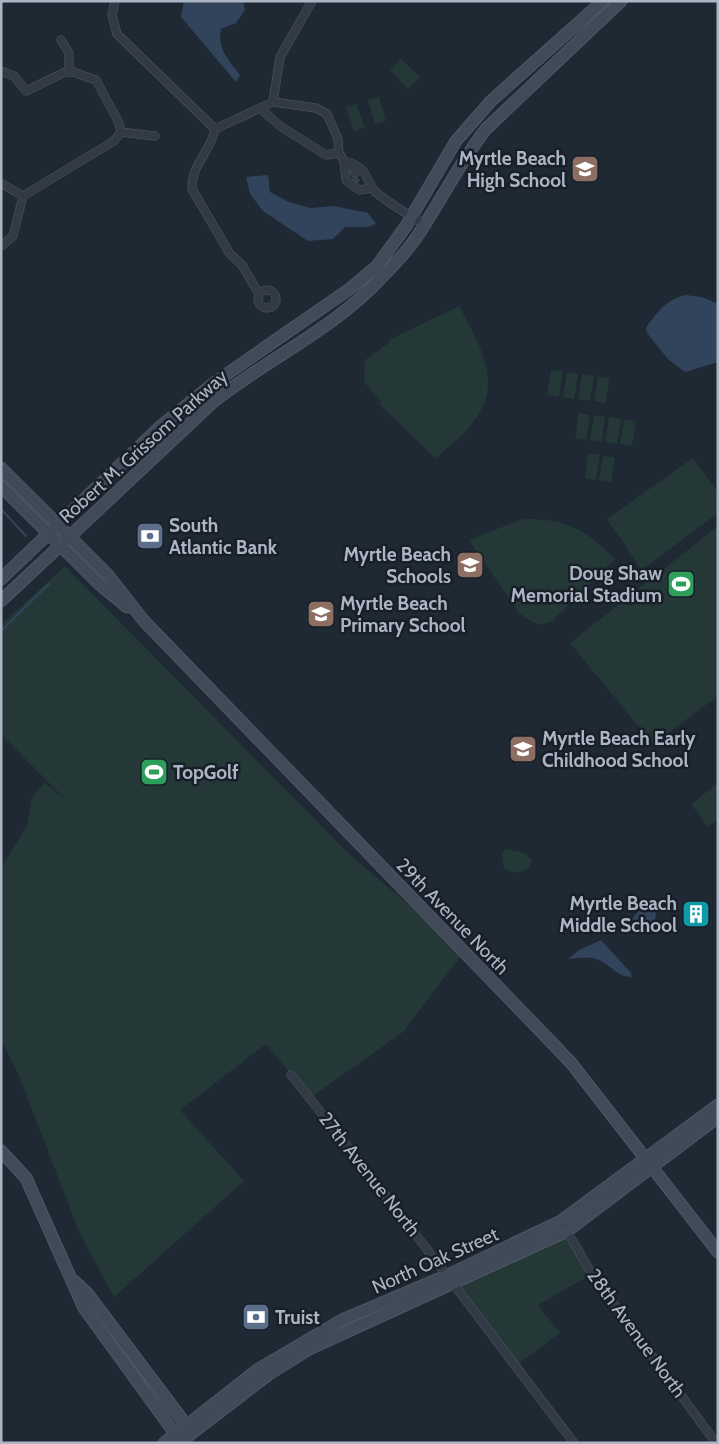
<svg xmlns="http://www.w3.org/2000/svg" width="719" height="1444" viewBox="0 0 719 1444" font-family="Cabin,sans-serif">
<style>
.green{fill:#243838}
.water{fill:#32445c}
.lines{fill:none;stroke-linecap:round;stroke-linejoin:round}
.stream{stroke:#32445c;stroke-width:2}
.street-tunnel{stroke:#343e49;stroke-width:8;stroke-dasharray:8 4;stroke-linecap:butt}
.street-casing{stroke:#505864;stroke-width:9}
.secondary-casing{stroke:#505864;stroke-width:13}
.street{stroke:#323a45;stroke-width:8}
.secondary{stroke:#404a58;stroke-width:11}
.labels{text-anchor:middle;stroke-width:5;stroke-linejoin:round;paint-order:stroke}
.poi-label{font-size:19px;font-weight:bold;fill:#acb5c3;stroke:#181f29;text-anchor:start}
.street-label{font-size:19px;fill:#acb5c3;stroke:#181f29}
</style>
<rect width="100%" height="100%" fill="#1f2934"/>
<!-- green -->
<path class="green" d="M 401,59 L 420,77 L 408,89 L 390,70 Z
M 379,97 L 386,121 L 375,124 L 368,100 Z
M 357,104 L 365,128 L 354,131 L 346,107 Z
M 459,306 C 471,329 489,358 488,385 C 487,416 458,441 435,458 L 379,404 L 381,401 L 364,382 L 365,360 L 390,342 L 389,340 Z
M 551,370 L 563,371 L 559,396 L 547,395 Z
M 567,372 L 578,374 L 574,399 L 563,397 Z
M 582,374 L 594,376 L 590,401 L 578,399 Z
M 598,377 L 609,378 L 606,403 L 594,401 Z
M 579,413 L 590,415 L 586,440 L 575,438 Z
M 594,415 L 605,417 L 602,442 L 590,440 Z
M 609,417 L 621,419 L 617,444 L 605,442 Z
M 624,420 L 636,421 L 632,446 L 620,444 Z
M 588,453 L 600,455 L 596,480 L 585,478 Z
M 603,456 L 615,457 L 611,482 L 599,480 Z
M 693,458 L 718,492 L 718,513 L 642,570 L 607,519 Z
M 523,519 C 568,519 583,528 615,559 L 551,622 L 538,625 L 520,614 L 469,540 Z
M 718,526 L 718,696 L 653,744 L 570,643 Z
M 65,566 L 347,852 L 464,952 L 403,1032 L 310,1098 L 266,1044 L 180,1110 L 244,1181 L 114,1297 L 80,1234 L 17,1071 L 1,1040 L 1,868 L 27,826 L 32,797 L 45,783 L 67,801 L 1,734 L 1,625 Z
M 717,784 L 718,819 L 708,827 L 691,804 Z
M 504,849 L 525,853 L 532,860 C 531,870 522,871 514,873 L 504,869 L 502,854 Z
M 567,1231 L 592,1274 L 538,1305 L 560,1333 L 515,1366 L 454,1283 Z"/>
<!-- water -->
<path class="water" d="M 184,1 L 243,1 L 245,10 L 236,23 L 221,29 C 217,49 228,59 240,75 L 236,82 L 181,17 Z
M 268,175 L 270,192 L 289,202 L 310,208 L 334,206 L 368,213 L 376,224 L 367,227 L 345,227 L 333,239 L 308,241 L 263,211 L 250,194 L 246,177 Z
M 685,295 L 702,297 L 718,304 L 718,362 L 685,372 L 668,359 L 647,333 L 646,328 C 657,312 666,300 685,295 Z
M 651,903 L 657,907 L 653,932 L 649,933 L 629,930 L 628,926 C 633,916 641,907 651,903 Z
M 601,940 L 631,973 L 632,977 C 616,977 610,963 596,959 C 587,956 577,958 568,959 L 579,950 Z"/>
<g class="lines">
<!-- stream -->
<path class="stream" d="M 1,509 L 26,536
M 1,631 L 49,584"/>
<!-- street-tunnel -->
<path class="street-tunnel" d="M 352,179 L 358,183"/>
<defs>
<path id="street" d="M 115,1 L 112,15 L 117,34 L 215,129 L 273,102 L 280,57 L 312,1
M 61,40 L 69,53 L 69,72
M 1,71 L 14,76 L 26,91 L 65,72 L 73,72 L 96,80 L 119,123 L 121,132 L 114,141 L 23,196 L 13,236 L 1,246
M 273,102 L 316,108 L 327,114 L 338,139 L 339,153 L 344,161 L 346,180 L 359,190 L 372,188
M 260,108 L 280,126 L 326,155 L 339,153
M 215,129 C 211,151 191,165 192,189 L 230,254 L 242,265 L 259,294
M 121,132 L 155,136
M 344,161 C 373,168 363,183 378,194 C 393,206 409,215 425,225
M 351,163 L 355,173
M 1,183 L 23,196
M258 299a9 9 0 1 1 18 0a9 9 0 1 1-18 0Z
M 291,1075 C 388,1195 480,1320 574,1443
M 565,1228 L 592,1274 L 716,1443"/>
<path id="secondary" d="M 1,468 L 107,574 L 144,621 L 555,1046 L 572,1064 L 718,1252
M 1,486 L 99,584 L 127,607
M 1,579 L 161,426 L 214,383 L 351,288 L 377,266 L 406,226 L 456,141 L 491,101 L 603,1
M 1,601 L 213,402 C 267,359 334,329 381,278 C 394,265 408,250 418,235 C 442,199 460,162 486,129 L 621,1
M 1,1151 L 26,1178 L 84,1308 L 179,1439
M 74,1281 L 87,1293 L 190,1430
M 164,1443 L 257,1370 L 342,1320 L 448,1275 L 561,1221 L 718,1105
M 179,1443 L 269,1374 L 309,1349 L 567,1231 L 718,1117"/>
</defs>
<!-- street casing -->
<use href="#street" class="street-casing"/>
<!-- secondary casing -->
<use href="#secondary" class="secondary-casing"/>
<!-- street -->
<use href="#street" class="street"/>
<!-- secondary -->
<use href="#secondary" class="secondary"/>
</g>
<!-- icons -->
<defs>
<symbol id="school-square" viewBox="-11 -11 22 22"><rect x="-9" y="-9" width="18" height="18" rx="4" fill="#8d6e63" stroke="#181f29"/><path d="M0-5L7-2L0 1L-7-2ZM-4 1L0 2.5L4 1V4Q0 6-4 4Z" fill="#fff"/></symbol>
<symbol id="bank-square" viewBox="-11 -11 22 22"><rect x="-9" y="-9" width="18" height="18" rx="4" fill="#5c6f8a" stroke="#181f29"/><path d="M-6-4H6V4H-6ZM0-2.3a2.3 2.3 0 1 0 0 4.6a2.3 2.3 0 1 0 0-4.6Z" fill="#fff"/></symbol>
<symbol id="stadium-square" viewBox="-11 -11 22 22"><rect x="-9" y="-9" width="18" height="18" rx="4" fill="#2e9e5b" stroke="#181f29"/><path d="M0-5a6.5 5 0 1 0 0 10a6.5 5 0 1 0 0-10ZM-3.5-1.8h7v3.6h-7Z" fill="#fff"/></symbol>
<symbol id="building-square" viewBox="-11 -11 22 22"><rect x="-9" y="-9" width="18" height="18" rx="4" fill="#0f9aa8" stroke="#181f29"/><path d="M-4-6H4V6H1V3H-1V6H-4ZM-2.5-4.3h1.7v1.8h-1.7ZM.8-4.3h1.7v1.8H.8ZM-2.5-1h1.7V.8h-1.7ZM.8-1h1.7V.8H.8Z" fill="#fff"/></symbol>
</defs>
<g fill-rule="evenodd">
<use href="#school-square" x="569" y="153" width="32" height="32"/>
<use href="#bank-square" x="134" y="520" width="32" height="32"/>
<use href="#school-square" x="454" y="549" width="32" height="32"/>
<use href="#stadium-square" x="665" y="568" width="32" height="32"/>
<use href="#school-square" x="305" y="598" width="32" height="32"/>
<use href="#school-square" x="507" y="733" width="32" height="32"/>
<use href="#stadium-square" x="138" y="756" width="32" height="32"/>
<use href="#building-square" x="680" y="898" width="32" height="32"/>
<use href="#bank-square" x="240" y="1301" width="32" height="32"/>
</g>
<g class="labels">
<!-- poi labels -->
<g class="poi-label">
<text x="566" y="165" text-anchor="end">Myrtle Beach<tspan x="566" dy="22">High School</tspan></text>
<text x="169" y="532">South<tspan x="169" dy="22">Atlantic Bank</tspan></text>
<text x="451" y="561" text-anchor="end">Myrtle Beach<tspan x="451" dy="22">Schools</tspan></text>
<text x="662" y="580" text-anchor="end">Doug Shaw<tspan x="662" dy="22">Memorial Stadium</tspan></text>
<text x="340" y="610">Myrtle Beach<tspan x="340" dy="22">Primary School</tspan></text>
<text x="542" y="745">Myrtle Beach Early<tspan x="542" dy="22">Childhood School</tspan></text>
<text x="173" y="779">TopGolf</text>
<text x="677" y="910" text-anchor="end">Myrtle Beach<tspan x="677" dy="22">Middle School</tspan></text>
<text x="275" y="1324">Truist</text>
</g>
<!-- street labels -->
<g class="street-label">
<text transform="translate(143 446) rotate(-42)" y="7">Robert M. Grissom Parkway</text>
<text transform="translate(453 916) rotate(46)" y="7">29th Avenue North</text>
<text transform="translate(370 1174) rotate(52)" y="7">27th Avenue North</text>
<text transform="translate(435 1260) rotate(-24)" y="7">North Oak Street</text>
<text transform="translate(637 1333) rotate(54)" y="7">28th Avenue North</text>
</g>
</g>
<!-- border -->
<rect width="719" height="1444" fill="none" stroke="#acb5c3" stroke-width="5"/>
</svg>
